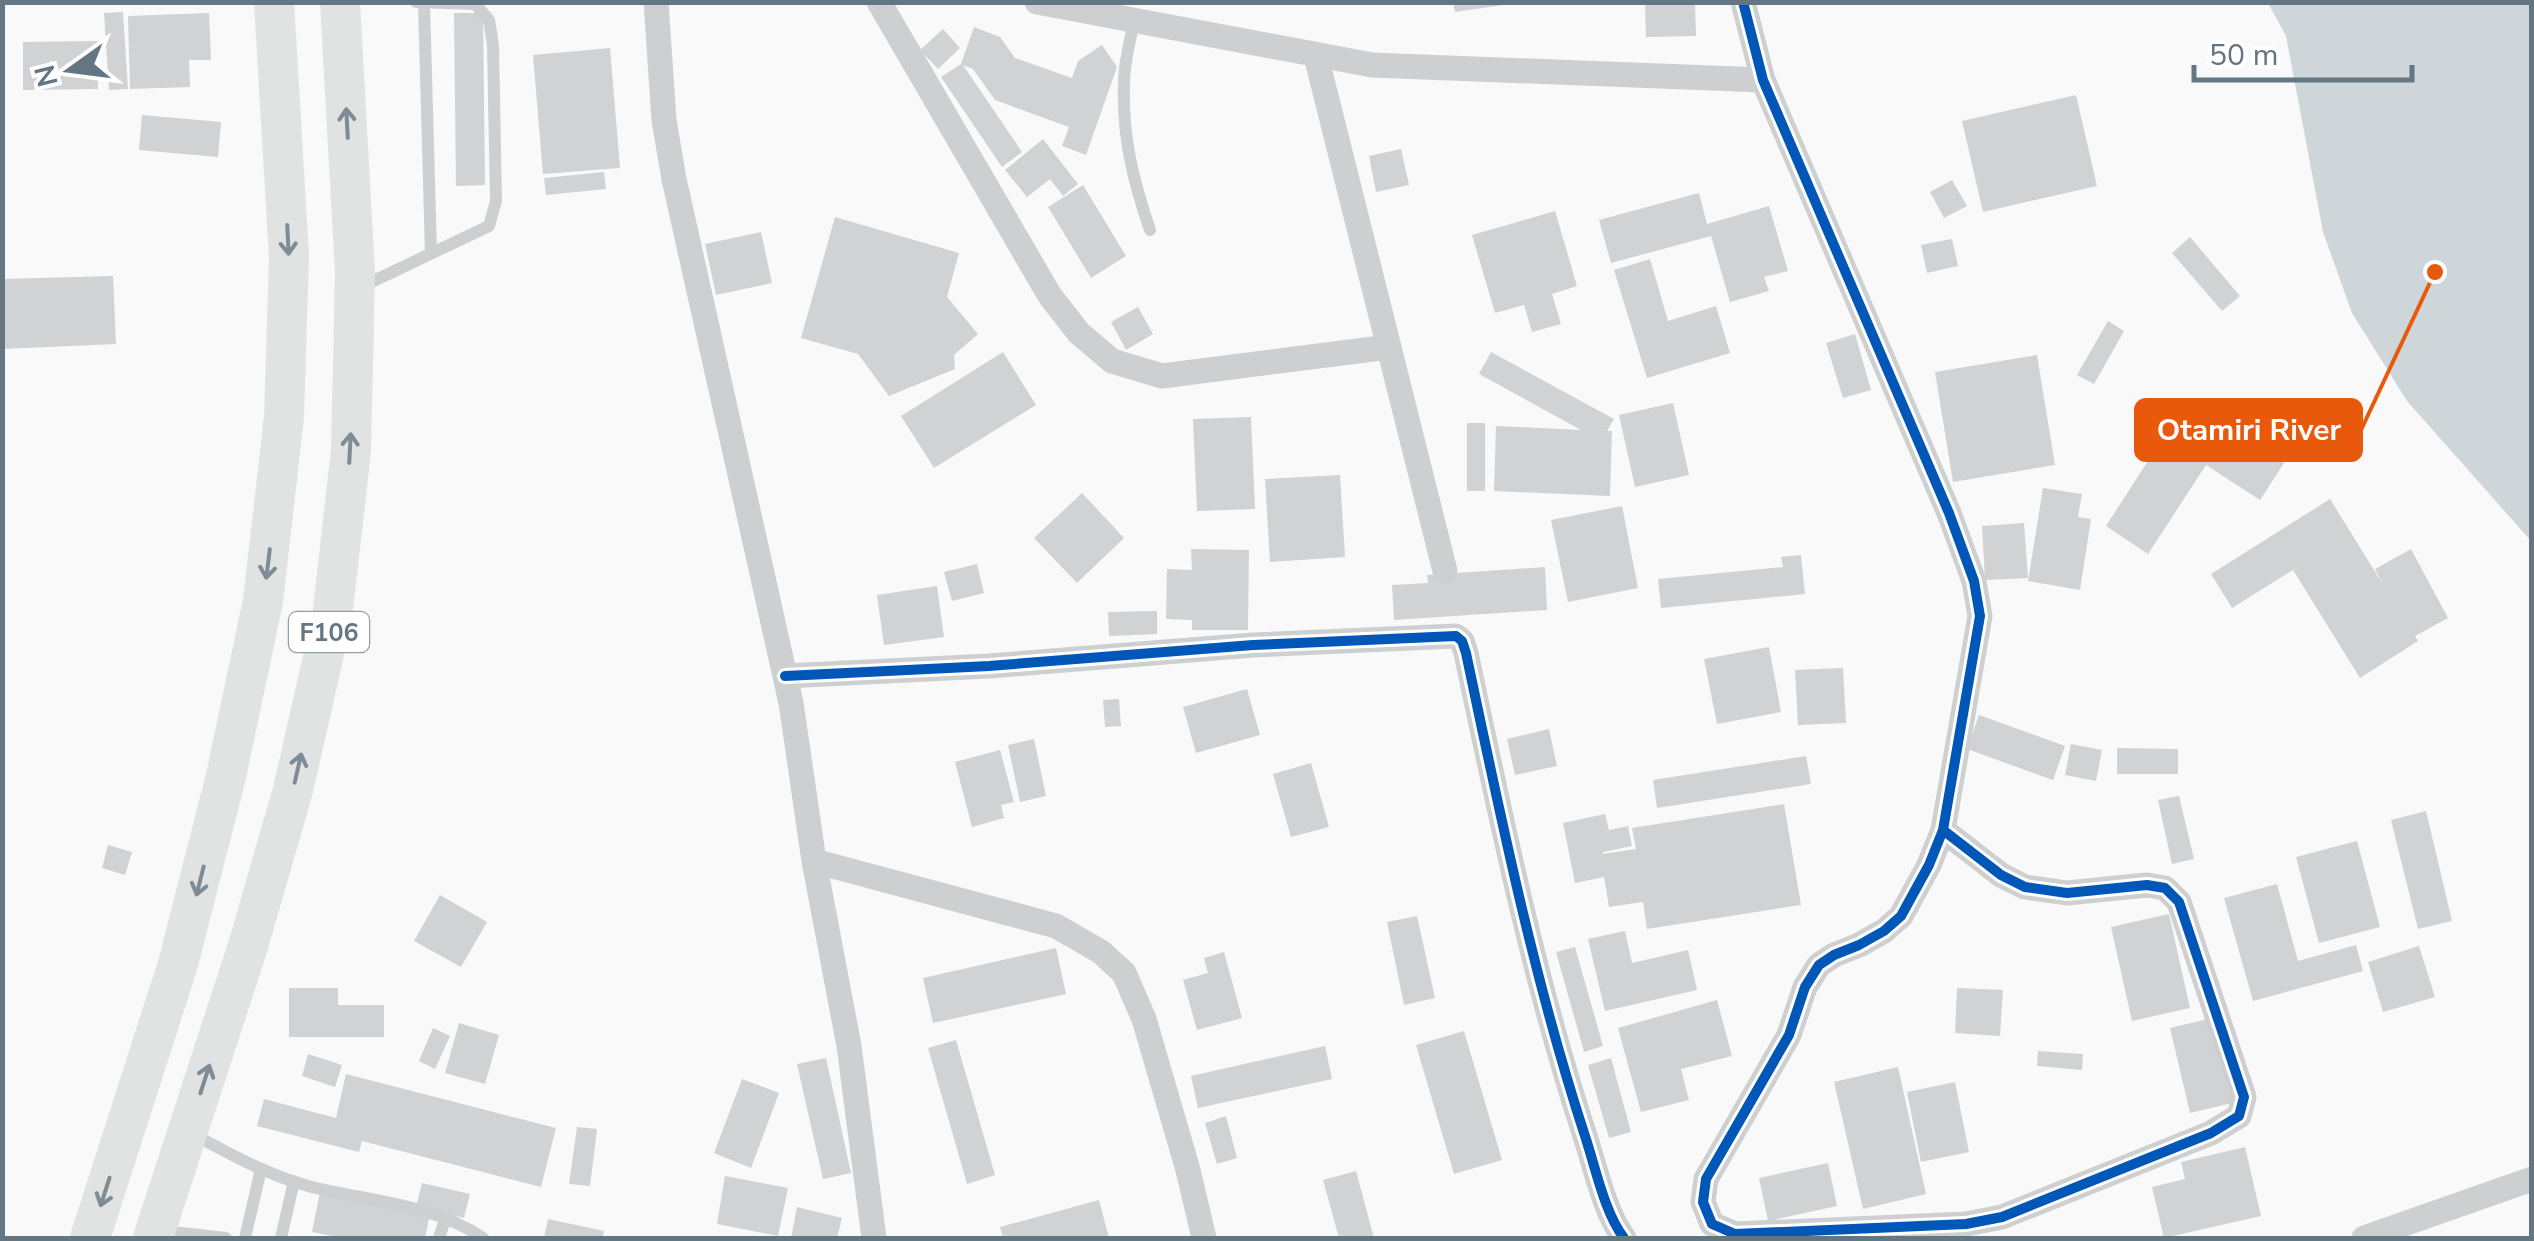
<svg xmlns="http://www.w3.org/2000/svg" width="2534" height="1241" viewBox="0 0 2534 1241" font-family="'Nunito Sans',sans-serif">
<style>
.water{fill:#ced6d9}
.building{fill:#d0d2d3}
.lines{fill:none;stroke-linecap:round;stroke-linejoin:round}
.lane{stroke:#cecfd0;stroke-width:12}
.street{stroke:#cecfd0;stroke-width:25}
.primary{stroke:#e1e2e2;stroke-width:40}
.cycleway-casing{stroke:#fff;stroke-width:16}
.cycleway{stroke:#0057b8;stroke-width:10}
.oneway{stroke:#7e8c96}
.labels{text-anchor:middle;stroke-width:10;stroke-linejoin:round;paint-order:stroke}
.shield{fill:#fff;stroke:#939fa8;stroke-width:2.5}
.shield-label{font-size:25px;font-weight:bold;fill:#657683}
.leader{fill:none;stroke:#e8590c;stroke-width:4}
.callout-dot{fill:#e8590c;stroke:#fff;stroke-width:4}
.callout{fill:#e8590c;stroke:#e8590c;stroke-width:4}
.callout-label{font-size:30px;text-anchor:middle;font-weight:bold;fill:#fff}
</style>
<rect width="100%" height="100%" fill="#f9f9f9"/>
<!-- water -->
<path class="water" d="M 2268,3 L 2531,3 L 2531,541 L 2407,401 L 2352,313 L 2323,232 L 2286,36 Z"/>
<!-- building -->
<path class="building" d="M 1453,2 L 1503,2 L 1503,5 L 1455,12 Z
M 1645,2 L 1695,2 L 1696,36 L 1646,37 Z
M 123,12 L 128,89 L 109,90 L 104,13 Z
M 209,13 L 211,60 L 189,60 L 190,87 L 130,89 L 128,16 Z
M 454,13 L 483,13 L 485,185 L 456,186 Z
M 974,27 L 1000,37 L 1015,58 L 1072,78 L 1078,61 L 1102,45 L 1117,67 L 1086,155 L 1062,146 L 1069,127 L 995,100 L 973,69 L 963,65 L 1022,152 L 1002,167 L 941,77 L 961,64 Z
M 943,29 L 960,48 L 938,69 L 920,50 Z
M 97,41 L 98,89 L 23,90 L 23,42 Z
M 610,48 L 620,168 L 543,174 L 533,55 Z
M 2076,95 L 2097,186 L 1983,212 L 1962,121 Z
M 142,115 L 221,122 L 218,157 L 139,150 Z
M 1043,139 L 1078,184 L 1063,196 L 1050,179 L 1027,197 L 1005,170 Z
M 1401,149 L 1409,185 L 1376,192 L 1369,156 Z
M 604,172 L 606,189 L 546,195 L 544,178 Z
M 1952,180 L 1967,206 L 1944,218 L 1930,192 Z
M 1083,185 L 1126,256 L 1091,278 L 1048,207 Z
M 1699,193 L 1707,224 L 1769,206 L 1788,271 L 1764,277 L 1769,291 L 1730,302 L 1711,236 L 1611,263 L 1599,220 Z
M 1555,211 L 1577,286 L 1552,294 L 1561,324 L 1532,332 L 1524,305 L 1495,313 L 1472,235 Z
M 835,217 L 959,253 L 947,297 L 978,334 L 954,355 L 955,369 L 889,396 L 858,354 L 801,338 Z
M 761,232 L 772,283 L 716,295 L 705,244 Z
M 2190,237 L 2240,296 L 2222,311 L 2172,253 Z
M 1952,239 L 1958,266 L 1927,273 L 1921,245 Z
M 1650,259 L 1668,321 L 1716,306 L 1730,353 L 1647,378 L 1614,270 Z
M 113,276 L 116,344 L 2,349 L 2,279 Z
M 1138,307 L 1153,334 L 1126,350 L 1111,322 Z
M 2108,321 L 2124,331 L 2094,384 L 2077,375 Z
M 1855,334 L 1871,390 L 1843,398 L 1826,343 Z
M 1003,352 L 1036,405 L 934,468 L 901,416 Z
M 1491,352 L 1614,419 L 1607,431 L 1612,431 L 1610,496 L 1494,491 L 1496,426 L 1581,430 L 1479,374 Z
M 2037,355 L 2055,465 L 1953,482 L 1935,372 Z
M 2188,399 L 2284,463 L 2260,500 L 2206,465 L 2148,554 L 2106,526 Z
M 1673,403 L 1689,475 L 1635,487 L 1619,415 Z
M 1251,417 L 1255,509 L 1197,511 L 1193,419 Z
M 1467,423 L 1485,423 L 1485,491 L 1467,491 Z
M 1340,475 L 1345,557 L 1270,562 L 1265,479 Z
M 2043,488 L 2082,494 L 2078,517 L 2091,519 L 2080,590 L 2028,581 Z
M 1082,493 L 1124,538 L 1077,583 L 1034,538 Z
M 2330,499 L 2382,583 L 2375,569 L 2411,549 L 2448,618 L 2415,636 L 2418,641 L 2360,678 L 2293,570 L 2232,608 L 2211,574 Z
M 1622,506 L 1638,588 L 1568,602 L 1551,520 Z
M 2024,523 L 2028,578 L 1985,580 L 1982,526 Z
M 1191,549 L 1249,550 L 1248,630 L 1192,630 L 1192,620 L 1166,619 L 1167,569 L 1192,570 Z
M 1801,555 L 1805,594 L 1661,608 L 1658,579 L 1783,567 L 1781,557 Z
M 977,564 L 984,593 L 952,601 L 944,572 Z
M 1545,567 L 1547,610 L 1394,620 L 1392,585 L 1428,583 L 1427,575 Z
M 937,586 L 944,637 L 884,645 L 877,595 Z
M 1157,611 L 1157,634 L 1109,636 L 1108,612 Z
M 1769,647 L 1781,712 L 1717,724 L 1704,659 Z
M 1843,668 L 1846,723 L 1798,725 L 1795,670 Z
M 1247,689 L 1260,735 L 1196,753 L 1183,707 Z
M 1119,699 L 1121,726 L 1105,727 L 1103,700 Z
M 1979,715 L 2065,746 L 2053,780 L 1967,749 Z
M 1549,729 L 1557,766 L 1515,775 L 1507,739 Z
M 1034,739 L 1046,796 L 1020,802 L 1008,745 Z
M 2071,744 L 2102,750 L 2096,781 L 2065,775 Z
M 2117,748 L 2178,749 L 2178,774 L 2117,774 Z
M 1000,750 L 1014,802 L 1001,805 L 1004,818 L 972,827 L 955,762 Z
M 1806,756 L 1811,784 L 1657,808 L 1653,780 Z
M 1311,763 L 1329,827 L 1291,837 L 1273,774 Z
M 2179,796 L 2194,859 L 2172,864 L 2158,800 Z
M 1784,804 L 1801,905 L 1647,929 L 1643,902 L 1609,907 L 1604,877 L 1575,883 L 1563,823 L 1605,814 L 1609,830 L 1628,826 L 1632,846 L 1603,852 L 1603,854 L 1636,849 L 1632,828 Z
M 2426,811 L 2452,921 L 2418,929 L 2391,820 Z
M 2357,841 L 2380,927 L 2319,943 L 2296,857 Z
M 108,845 L 132,852 L 125,875 L 102,868 Z
M 2277,884 L 2298,961 L 2356,945 L 2363,971 L 2253,1001 L 2224,898 Z
M 440,895 L 487,922 L 461,967 L 414,941 Z
M 2169,914 L 2190,1008 L 2132,1021 L 2111,927 Z
M 1417,916 L 1435,998 L 1404,1005 L 1387,922 Z
M 1625,931 L 1632,963 L 1688,950 L 1697,990 L 1605,1011 L 1588,939 Z
M 2419,946 L 2435,997 L 2383,1012 L 2368,962 Z
M 1575,947 L 1603,1046 L 1584,1052 L 1556,952 Z
M 1056,948 L 1066,994 L 933,1023 L 923,978 Z
M 1224,952 L 1242,1018 L 1197,1030 L 1183,980 L 1208,973 L 1204,958 Z
M 289,988 L 338,988 L 338,1005 L 384,1005 L 384,1037 L 289,1037 Z
M 1957,988 L 2003,990 L 2000,1036 L 1955,1033 Z
M 1717,1000 L 1732,1056 L 1681,1069 L 1689,1100 L 1641,1112 L 1618,1028 Z
M 2225,1015 L 2245,1100 L 2190,1113 L 2170,1028 Z
M 459,1023 L 499,1035 L 485,1084 L 445,1073 Z
M 433,1028 L 450,1036 L 435,1069 L 419,1061 Z
M 1464,1031 L 1502,1160 L 1454,1174 L 1416,1045 Z
M 956,1040 L 995,1175 L 967,1184 L 928,1048 Z
M 1325,1046 L 1332,1079 L 1198,1108 L 1191,1076 Z
M 2038,1051 L 2083,1054 L 2082,1070 L 2037,1066 Z
M 308,1054 L 342,1065 L 335,1087 L 302,1076 Z
M 826,1058 L 851,1173 L 823,1179 L 797,1064 Z
M 1611,1058 L 1631,1132 L 1609,1138 L 1588,1065 Z
M 1898,1067 L 1926,1194 L 1863,1209 L 1834,1082 Z
M 346,1074 L 556,1128 L 541,1187 L 362,1141 L 359,1152 L 257,1126 L 264,1099 L 336,1118 Z
M 742,1079 L 779,1093 L 751,1168 L 714,1153 Z
M 1955,1082 L 1969,1152 L 1921,1162 L 1907,1092 Z
M 1226,1116 L 1237,1158 L 1217,1164 L 1205,1123 Z
M 577,1127 L 597,1129 L 590,1186 L 569,1184 Z
M 2245,1147 L 2261,1216 L 2164,1238 L 2152,1187 L 2185,1179 L 2181,1162 Z
M 1828,1163 L 1837,1206 L 1768,1221 L 1759,1178 Z
M 1356,1171 L 1374,1238 L 1339,1238 L 1323,1180 Z
M 725,1176 L 788,1188 L 778,1236 L 717,1224 Z
M 422,1183 L 470,1194 L 464,1218 L 416,1207 Z
M 320,1192 L 430,1214 L 425,1238 L 343,1238 L 312,1232 Z
M 1099,1200 L 1109,1238 L 1003,1238 L 1000,1227 Z
M 797,1207 L 842,1218 L 837,1238 L 791,1238 Z
M 548,1219 L 604,1231 L 602,1238 L 544,1238 Z"/>
<g class="lines">
<!-- lane -->
<path class="lane" d="M 424,3 L 431,254
M 1134,21 C 1130,41 1124,63 1124,83 C 1122,136 1133,180 1150,230
M 363,286 L 489,226 L 496,201 L 493,45 L 489,20 L 475,4 L 416,2
M 191,1133 C 230,1154 269,1176 312,1187 C 369,1201 433,1204 483,1238
M 163,1231 L 226,1238
M 245,1238 L 261,1169
M 281,1238 L 294,1181
M 439,1238 L 445,1220"/>
<!-- street -->
<path class="street" d="M 656,2 L 664,120 L 674,179 L 791,703 L 814,861 L 849,1046 L 874,1238
M 879,2 L 1050,296 L 1079,333 L 1112,361 L 1162,376 L 1389,347
M 1037,2 L 1372,65 L 1763,80
M 1743,2 L 1763,80 L 1949,513 L 1974,581 L 1980,616 L 1943,830 L 1929,865 L 1901,916 L 1884,931 L 1859,945 L 1834,955 L 1819,965 L 1805,987 L 1789,1035 L 1706,1179 L 1703,1202 L 1712,1224 L 1735,1234 L 1966,1224 L 2002,1217 L 2211,1133 L 2239,1116 L 2244,1097 L 2179,902 L 2165,888 L 2147,885 L 2067,893 L 2025,887 L 2001,875 L 1943,830
M 1316,56 L 1445,571
M 785,676 L 989,666 L 1253,645 L 1456,636 L 1462,641 L 1466,653 C 1500,814 1533,976 1584,1133 C 1595,1165 1604,1212 1624,1238
M 814,861 L 1056,926 L 1101,952 L 1124,973 L 1144,1019 L 1188,1170 L 1204,1238
M 2364,1238 L 2532,1179"/>
<!-- primary -->
<path class="primary" d="M 90,1238 L 178,964 L 226,776 L 263,601 L 284,417 L 289,257 L 274,2
M 153,1238 L 248,946 L 293,790 L 332,618 L 351,451 L 355,273 L 340,2"/>
<defs>
<path id="cycleway" d="M 1743,2 L 1763,80 L 1949,513 L 1974,581 L 1980,616 L 1943,830 L 1929,865 L 1901,916 L 1884,931 L 1859,945 L 1834,955 L 1819,965 L 1805,987 L 1789,1035 L 1706,1179 L 1703,1202 L 1712,1224 L 1735,1234 L 1966,1224 L 2002,1217 L 2211,1133 L 2239,1116 L 2244,1097 L 2179,902 L 2165,888 L 2147,885 L 2067,893 L 2025,887 L 2001,875 L 1943,830
M 785,676 L 989,666 L 1253,645 L 1456,636 L 1462,641 L 1466,653 C 1500,814 1533,976 1584,1133 C 1595,1165 1604,1212 1624,1238"/>
</defs>
<!-- cycleway casing -->
<use href="#cycleway" class="cycleway-casing"/>
<!-- cycleway -->
<use href="#cycleway" class="cycleway"/>
</g>
<!-- one-way arrows -->
<defs><path id="oneway-shaft" d="M-6 0H5M1.5-3L5.5 0L1.5 3" fill="none" stroke-width="1.6" stroke-linecap="round" stroke-linejoin="round" transform="scale(2.5)"/></defs>
<g class="oneway">
<use href="#oneway-shaft" transform="translate(347 123) rotate(-93)"/>
<use href="#oneway-shaft" transform="translate(288 240) rotate(87)"/>
<use href="#oneway-shaft" transform="translate(350 448) rotate(-87)"/>
<use href="#oneway-shaft" transform="translate(268 564) rotate(97)"/>
<use href="#oneway-shaft" transform="translate(298 768) rotate(-77)"/>
<use href="#oneway-shaft" transform="translate(200 881) rotate(104)"/>
<use href="#oneway-shaft" transform="translate(205 1079) rotate(-72)"/>
<use href="#oneway-shaft" transform="translate(105 1192) rotate(108)"/>
</g>
<g class="labels">
<!-- shield labels -->
<rect class="shield" x="289" y="612" width="80" height="40" rx="8"/>
<g class="shield-label">
<text x="329" y="641">F106</text>
</g>
</g>
<!-- callouts -->
<path class="leader" d="M2435 272L2361 430"/>
<circle class="callout-dot" cx="2435" cy="272" r="10"/>
<rect class="callout" x="2136" y="400" width="225" height="60" rx="10"/>
<g class="callout-label">
<text x="2249" y="440">Otamiri River</text>
</g>
<!-- border -->
<rect width="2534" height="1241" fill="none" stroke="#657683" stroke-width="10"/>
<!-- north arrow -->
<g transform="translate(70 70) rotate(256)" stroke="#ffffff" stroke-width="8" paint-order="stroke">
<path d="M0-8L18 38L0 25L-18 38Z" fill="#657683"/>
<text y="-15" font-size="28" font-weight="bold" text-anchor="middle" fill="#657683">N</text>
</g>
<!-- scale -->
<path d="M2194 65v15h218v-15" fill="none" stroke="#657683" stroke-width="5"/>
<text x="2209" y="65" font-size="30" fill="#657683" stroke="#ffffff" stroke-width="8" paint-order="stroke">50 m</text>
</svg>
